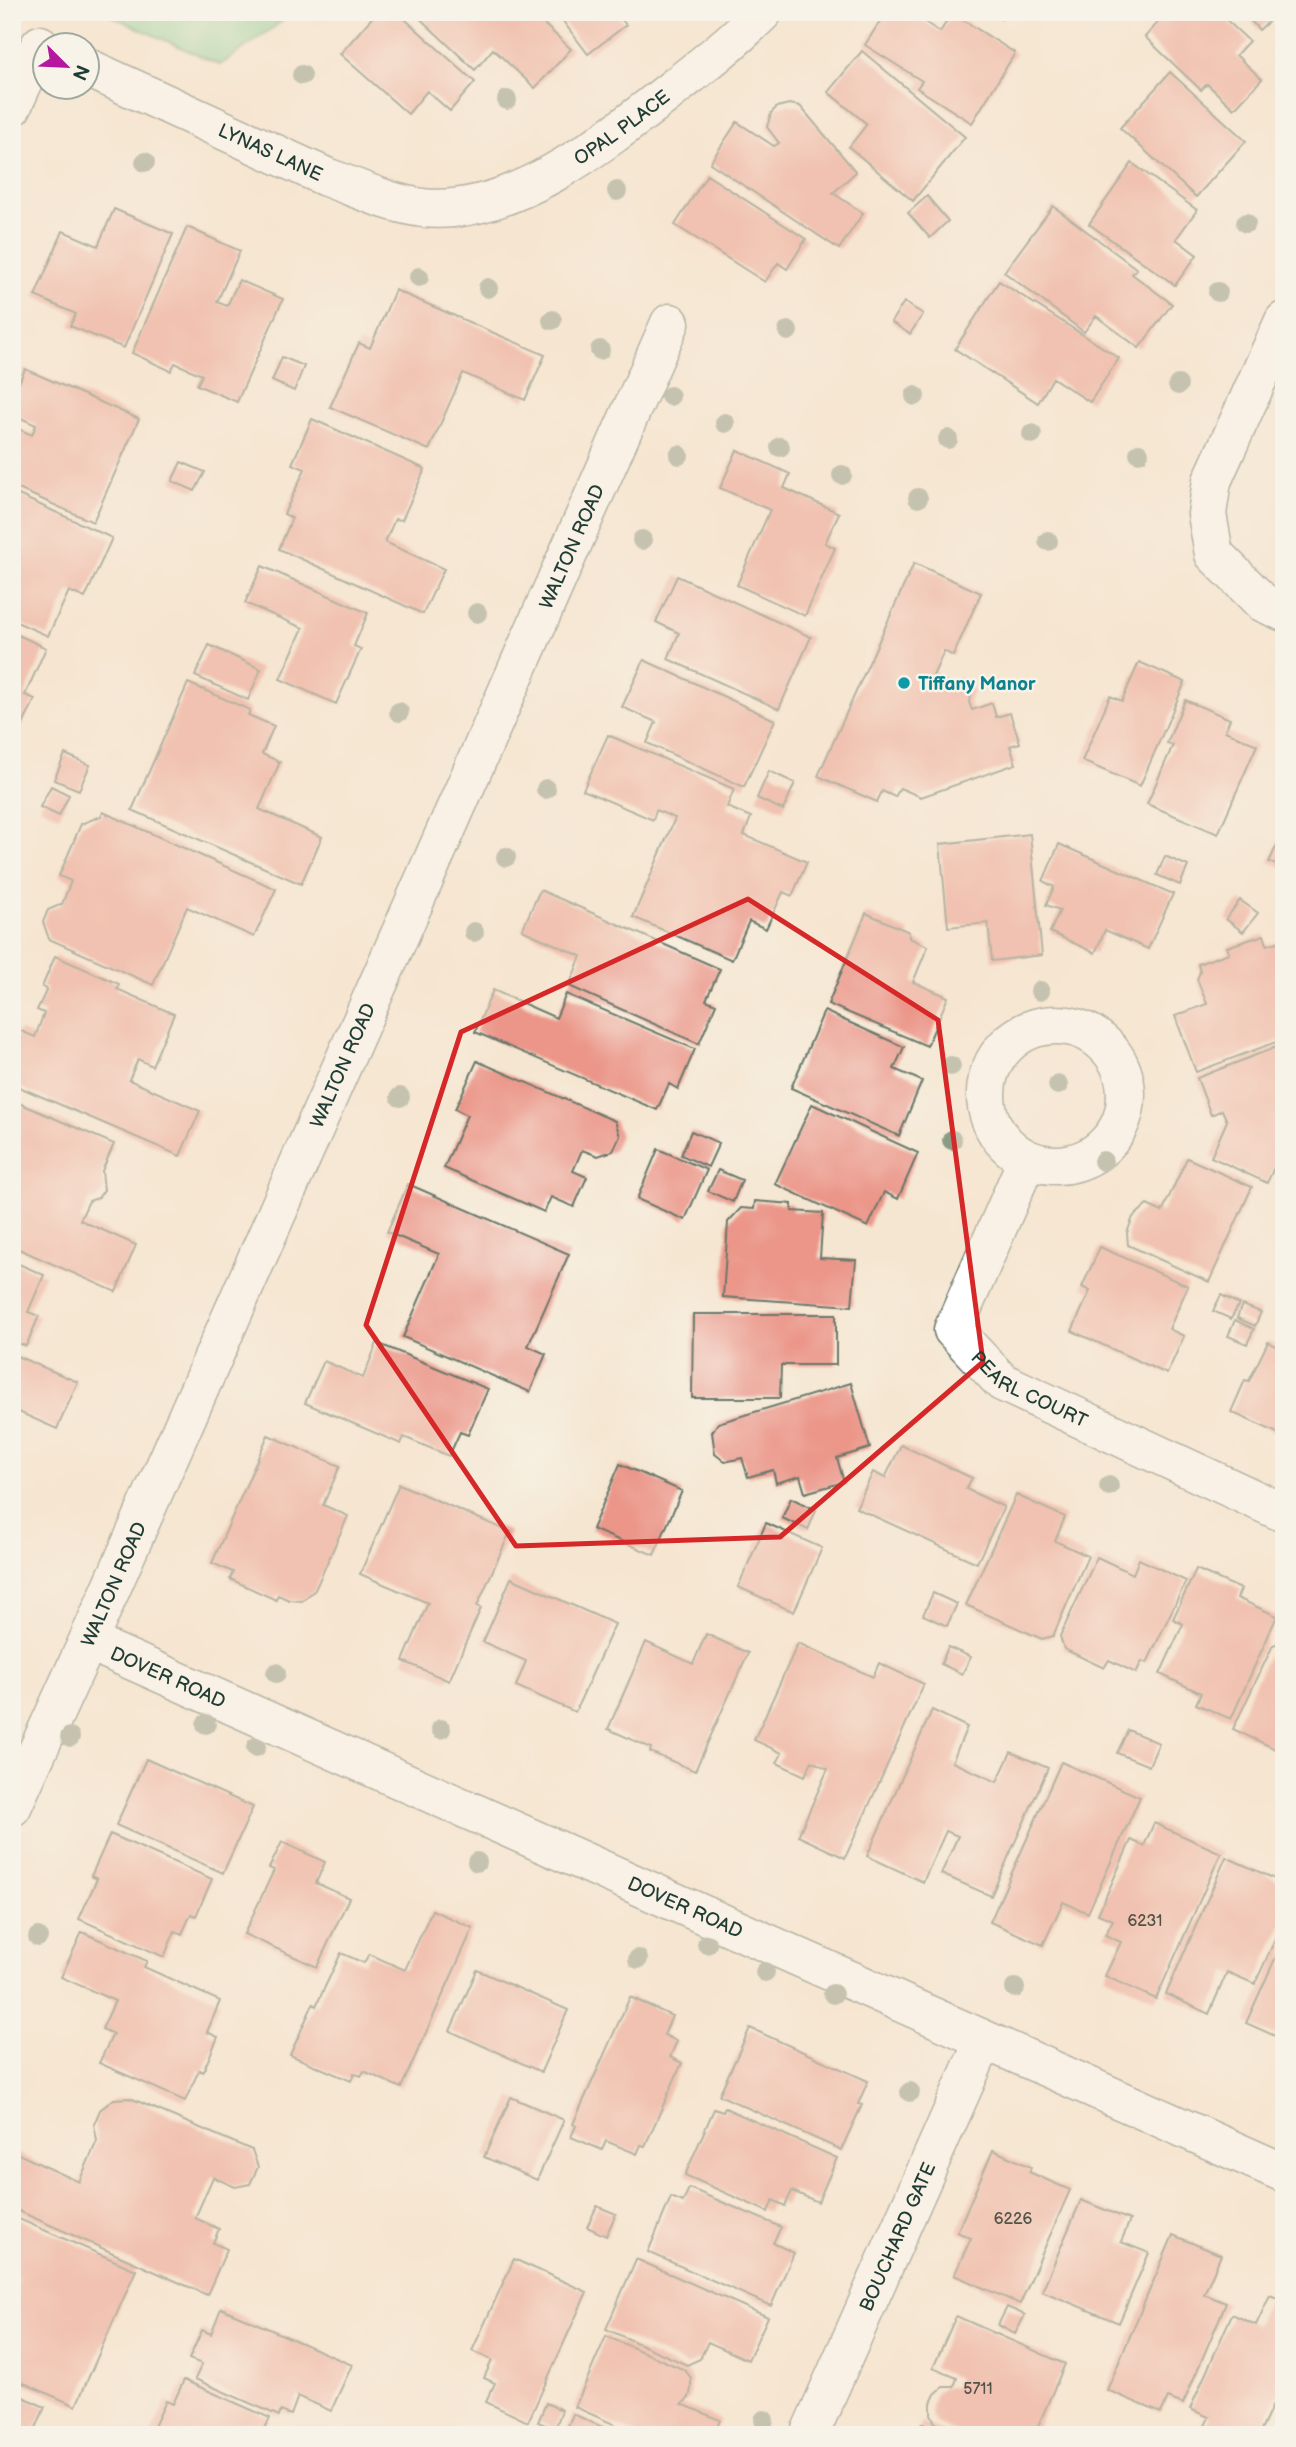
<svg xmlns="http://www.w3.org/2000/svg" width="1296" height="2447" viewBox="0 0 1296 2447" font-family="'Balsamiq Sans',sans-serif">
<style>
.green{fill:#7fd295;stroke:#4f8864;stroke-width:2}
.building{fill:#eb9689}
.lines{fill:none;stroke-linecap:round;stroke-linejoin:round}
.minor-casing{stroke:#6a786b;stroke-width:41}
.minor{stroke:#fff;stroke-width:38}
.tree{fill:#8a9a85}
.marked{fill:none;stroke:#d62828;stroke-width:5;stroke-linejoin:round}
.culture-dot{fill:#0f9aa8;stroke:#f7f3e8;stroke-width:2.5}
.labels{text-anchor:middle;stroke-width:5;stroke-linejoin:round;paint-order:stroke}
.number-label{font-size:16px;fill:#525349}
.street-label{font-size:19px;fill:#1f3d34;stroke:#f7f3e8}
.culture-label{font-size:19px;font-weight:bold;fill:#0d838f;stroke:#f7f3e8;text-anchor:start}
</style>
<rect width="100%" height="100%" fill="#f7f3e8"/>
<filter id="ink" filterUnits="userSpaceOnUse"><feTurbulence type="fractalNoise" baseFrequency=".0143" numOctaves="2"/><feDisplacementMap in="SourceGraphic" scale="14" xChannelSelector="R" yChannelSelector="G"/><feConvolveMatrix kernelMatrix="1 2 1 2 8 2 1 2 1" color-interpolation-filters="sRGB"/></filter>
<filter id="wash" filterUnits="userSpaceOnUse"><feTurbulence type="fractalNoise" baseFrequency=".00686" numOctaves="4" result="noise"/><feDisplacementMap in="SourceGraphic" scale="28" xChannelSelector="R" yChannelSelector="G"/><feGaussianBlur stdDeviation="1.57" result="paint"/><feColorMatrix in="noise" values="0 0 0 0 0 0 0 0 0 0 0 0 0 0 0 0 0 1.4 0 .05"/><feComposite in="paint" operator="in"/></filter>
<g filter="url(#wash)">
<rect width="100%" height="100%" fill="#f5e6d1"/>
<!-- green -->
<path class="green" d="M 103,12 L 295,12 L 220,65 Z"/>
<g id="blocks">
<!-- building -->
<path class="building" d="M 377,12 L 397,12 L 475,82 L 450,111 L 427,91 L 408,114 L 340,54 Z
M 413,12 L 531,12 L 571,49 L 535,88 L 493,49 L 475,70 Z
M 556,12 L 616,12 L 626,25 L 588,54 Z
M 886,12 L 910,12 L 940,32 L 952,13 L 1015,53 L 972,123 L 917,88 L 922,81 L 865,45 Z
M 987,12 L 1005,12 L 1001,19 Z
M 1154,12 L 1218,12 L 1249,41 L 1236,55 L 1262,79 L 1234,109 L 1207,84 L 1201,90 L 1145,37 L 1161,19 Z
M 1243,12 L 1279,12 L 1259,30 Z
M 862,51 L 965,137 L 913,201 L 849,147 L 867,124 L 828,92 Z
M 1170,72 L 1246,141 L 1196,197 L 1120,128 Z
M 789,104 L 800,106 L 856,172 L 833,193 L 863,213 L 839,249 L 710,163 L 737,122 L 774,146 L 779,143 L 767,127 L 771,113 L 777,107 Z
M 1132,163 L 1197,210 L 1176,239 L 1197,255 L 1175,285 L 1089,224 Z
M 707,175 L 806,239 L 787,269 L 778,263 L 765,282 L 675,225 Z
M 927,196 L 948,221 L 930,238 L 908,213 Z
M 1053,206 L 1137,269 L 1132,274 L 1172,304 L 1139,348 L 1096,316 L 1084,332 L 1004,272 Z
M 114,209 L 173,234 L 124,348 L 70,326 L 76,314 L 35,296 L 63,231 L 98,246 Z
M 187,227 L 240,251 L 217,302 L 227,306 L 239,280 L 283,299 L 237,402 L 197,385 L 202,375 L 175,363 L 171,371 L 132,353 Z
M 999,281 L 1119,358 L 1090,402 L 1053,378 L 1038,403 L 955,349 Z
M 395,290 L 545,355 L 525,400 L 463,373 L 429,450 L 330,407 L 359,343 L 370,348 Z
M 904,302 L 923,314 L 910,334 L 891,322 Z
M 282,357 L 304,366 L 294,391 L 272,381 Z
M 25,369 L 139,419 L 93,522 L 12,486 L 12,426 L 32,435 L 36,425 L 12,414 L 12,399 Z
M 312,419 L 425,469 L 402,520 L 395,519 L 385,542 L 444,569 L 423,614 L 279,549 L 292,518 L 284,514 L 305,469 L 292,464 Z
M 737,450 L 790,474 L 784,488 L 839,513 L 825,543 L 835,548 L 805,616 L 737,585 L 770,510 L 720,488 Z
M 181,462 L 205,472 L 195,491 L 172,481 Z
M 12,492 L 112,538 L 85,598 L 69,591 L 48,636 L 12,620 Z
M 914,563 L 981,593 L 953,656 L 944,651 L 933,676 L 954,686 L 965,681 L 969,684 L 973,690 L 969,702 L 972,710 L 992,703 L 996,717 L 1010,713 L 1020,743 L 1010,746 L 1016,764 L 921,797 L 900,788 L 895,797 L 882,791 L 877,802 L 818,776 Z
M 262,566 L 368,613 L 354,646 L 361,649 L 336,704 L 280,679 L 303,628 L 245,603 Z
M 677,576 L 811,637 L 779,709 L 668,659 L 679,633 L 656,622 Z
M 12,632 L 46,648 L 25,695 L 35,699 L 12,748 Z
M 209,645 L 261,669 L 248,700 L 195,676 Z
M 644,660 L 775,720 L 744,787 L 647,743 L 656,722 L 622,707 Z
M 1139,662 L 1185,682 L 1140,786 L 1082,761 L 1110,696 L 1122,701 Z
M 188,683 L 250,710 L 248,715 L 274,726 L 262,754 L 280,762 L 259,809 L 322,837 L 301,884 L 132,810 Z
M 1185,700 L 1230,719 L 1225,731 L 1257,745 L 1218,834 L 1147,804 L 1173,745 L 1167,743 Z
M 608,735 L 734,789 L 727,807 L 751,817 L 744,835 L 807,862 L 792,896 L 783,892 L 766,929 L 749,921 L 732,960 L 633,917 L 675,818 L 656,810 L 653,820 L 583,790 Z
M 65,754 L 90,765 L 79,790 L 54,780 Z
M 769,771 L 795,783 L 783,810 L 757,798 Z
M 51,786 L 69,795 L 59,816 L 40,807 Z
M 103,812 L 276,889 L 254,937 L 187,907 L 153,985 L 49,939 L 43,922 L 48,910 L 62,904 L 71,881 L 59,876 L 81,824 L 101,816 Z
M 1284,830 L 1284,868 L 1269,862 Z
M 1030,834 L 1042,955 L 992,961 L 988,923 L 948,927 L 940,844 Z
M 1059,844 L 1173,894 L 1148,949 L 1105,930 L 1095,953 L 1050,932 L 1060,910 L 1046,905 L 1054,887 L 1043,881 Z
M 1165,856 L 1188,866 L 1180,885 L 1157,875 Z
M 540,890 L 720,969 L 706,1000 L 716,1004 L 699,1044 L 569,986 L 581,956 L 522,930 Z
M 1240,900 L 1258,913 L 1243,932 L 1226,919 Z
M 866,913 L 909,932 L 909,938 L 928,946 L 913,982 L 948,997 L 927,1046 L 828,1004 Z
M 1264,935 L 1267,945 L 1278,942 L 1284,944 L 1284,1039 L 1196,1072 L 1175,1016 L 1207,1004 L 1197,979 L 1200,972 L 1198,964 L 1229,953 L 1227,947 Z
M 55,956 L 119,984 L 117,989 L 174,1014 L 152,1066 L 138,1059 L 129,1080 L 200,1111 L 180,1156 L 12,1084 L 12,1046 L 19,1030 L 35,1037 L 44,1013 L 37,1010 L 47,989 L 42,987 Z
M 493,990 L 556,1018 L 566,994 L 695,1049 L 678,1089 L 669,1084 L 657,1110 L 475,1032 Z
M 824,1011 L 904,1047 L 894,1069 L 922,1081 L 899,1136 L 791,1088 Z
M 1284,1044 L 1284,1146 L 1267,1183 L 1211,1157 L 1227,1121 L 1222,1110 L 1211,1115 L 1197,1078 Z
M 477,1061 L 615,1121 L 620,1136 L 613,1151 L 598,1156 L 582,1150 L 573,1171 L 587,1177 L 574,1207 L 551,1197 L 544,1212 L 444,1168 L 467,1115 L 455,1109 Z
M 12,1100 L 114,1144 L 102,1171 L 104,1190 L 98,1198 L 89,1201 L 80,1220 L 136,1245 L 116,1292 L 12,1246 Z
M 812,1104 L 918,1153 L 898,1199 L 884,1192 L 868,1227 L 775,1184 Z
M 691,1131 L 719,1143 L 708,1167 L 681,1155 Z
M 658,1149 L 707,1170 L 685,1220 L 637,1199 Z
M 1187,1158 L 1252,1187 L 1209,1282 L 1128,1245 L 1127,1233 L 1133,1217 L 1147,1205 L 1162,1212 Z
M 718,1170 L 742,1180 L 733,1202 L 708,1191 Z
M 408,1184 L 569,1254 L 528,1346 L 546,1354 L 530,1392 L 403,1337 L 439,1254 L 387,1232 Z
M 755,1201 L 792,1204 L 792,1211 L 823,1213 L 820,1258 L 856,1260 L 852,1306 L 723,1297 L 728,1222 L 741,1208 L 754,1209 Z
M 1100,1247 L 1188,1286 L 1169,1329 L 1184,1336 L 1167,1374 L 1072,1331 L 1090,1291 L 1082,1287 Z
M 12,1261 L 44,1275 L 28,1312 L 39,1316 L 26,1346 L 12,1341 Z
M 1221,1295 L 1239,1304 L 1231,1319 L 1213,1311 Z
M 1242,1305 L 1261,1312 L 1255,1326 L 1237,1318 Z
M 693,1314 L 836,1314 L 836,1365 L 781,1365 L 780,1398 L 692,1398 Z
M 1235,1320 L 1254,1329 L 1247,1344 L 1228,1336 Z
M 1268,1342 L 1284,1350 L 1284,1436 L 1231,1412 L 1245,1380 L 1249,1381 Z
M 377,1343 L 488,1389 L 468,1435 L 460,1432 L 449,1456 L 404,1437 L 401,1444 L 305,1403 L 324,1361 L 363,1378 Z
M 12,1354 L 78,1382 L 57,1429 L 12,1409 Z
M 851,1383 L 870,1448 L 837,1458 L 844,1482 L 805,1493 L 800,1476 L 776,1483 L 773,1470 L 748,1477 L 742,1458 L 725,1462 L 715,1454 L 712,1432 L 718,1423 Z
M 268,1435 L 340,1466 L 323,1505 L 348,1516 L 315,1590 L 302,1601 L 289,1600 L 278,1595 L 276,1600 L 230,1579 L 233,1572 L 212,1563 Z
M 901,1445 L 972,1478 L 966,1489 L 1004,1507 L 977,1563 L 856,1508 L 873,1472 L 885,1478 Z
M 620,1464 L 682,1491 L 654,1555 L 592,1529 Z
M 399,1484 L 510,1532 L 477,1606 L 481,1608 L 449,1681 L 403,1661 L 428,1603 L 360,1574 Z
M 1016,1495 L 1065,1517 L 1055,1541 L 1088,1556 L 1053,1636 L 1042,1639 L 966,1605 Z
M 791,1498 L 816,1510 L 808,1530 L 782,1518 Z
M 766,1523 L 822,1548 L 794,1612 L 738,1587 Z
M 1097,1557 L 1133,1574 L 1139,1559 L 1186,1581 L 1147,1663 L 1142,1661 L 1136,1673 L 1109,1660 L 1104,1668 L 1064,1649 L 1060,1636 Z
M 1196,1569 L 1241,1589 L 1237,1598 L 1277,1616 L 1231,1719 L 1196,1704 L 1201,1693 L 1160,1674 L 1183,1624 L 1173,1619 Z
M 511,1578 L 615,1624 L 575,1712 L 516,1686 L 526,1661 L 483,1642 Z
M 933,1593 L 957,1604 L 947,1626 L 923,1615 Z
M 706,1634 L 748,1653 L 695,1771 L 650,1752 L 651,1748 L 608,1729 L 646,1642 L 693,1664 Z
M 1284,1641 L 1284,1753 L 1233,1729 L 1273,1645 Z
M 798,1643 L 873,1677 L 879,1663 L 924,1684 L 845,1858 L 798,1836 L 828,1769 L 812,1761 L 805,1776 L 777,1763 L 782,1753 L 754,1740 Z
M 948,1647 L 971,1657 L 962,1674 L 941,1664 Z
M 932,1710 L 967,1727 L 952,1762 L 997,1782 L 1011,1752 L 1048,1768 L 991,1896 L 941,1874 L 958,1836 L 946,1831 L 923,1882 L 867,1856 Z
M 1128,1730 L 1159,1743 L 1149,1766 L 1117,1753 Z
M 146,1759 L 253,1807 L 223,1873 L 116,1825 Z
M 1061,1762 L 1140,1797 L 1088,1913 L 1063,1902 L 1043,1945 L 990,1922 Z
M 1154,1823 L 1221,1853 L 1156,1999 L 1105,1976 L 1121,1942 L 1105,1935 L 1113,1920 L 1098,1914 L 1131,1840 L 1144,1846 Z
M 110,1834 L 212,1879 L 196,1916 L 191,1914 L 182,1934 L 175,1931 L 164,1957 L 79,1919 L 97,1879 L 91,1876 Z
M 282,1842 L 325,1862 L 316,1883 L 349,1898 L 317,1967 L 244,1934 L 274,1870 L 269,1868 Z
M 1226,1857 L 1284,1883 L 1284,1920 L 1255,1984 L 1227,1972 L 1209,2014 L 1166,1994 Z
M 432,1910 L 473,1928 L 401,2088 L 364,2071 L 361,2076 L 354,2073 L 351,2081 L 290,2055 L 313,2004 L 316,2006 L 341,1953 L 364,1963 L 369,1954 L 405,1970 Z
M 82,1932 L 147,1961 L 144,1967 L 220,2001 L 207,2032 L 218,2037 L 203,2072 L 199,2070 L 185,2101 L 99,2063 L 113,2034 L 102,2029 L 115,2001 L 61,1977 Z
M 1284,1939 L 1284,2040 L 1246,2023 Z
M 477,1970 L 568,2010 L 541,2072 L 450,2031 Z
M 630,1997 L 672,2016 L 664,2035 L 677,2041 L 670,2057 L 682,2063 L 645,2146 L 641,2145 L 637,2154 L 606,2141 L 602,2150 L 571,2137 L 576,2126 L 573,2124 Z
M 750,2028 L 868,2081 L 858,2104 L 862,2105 L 841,2150 L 719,2095 Z
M 511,2097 L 564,2120 L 537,2180 L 484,2157 Z
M 130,2098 L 252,2150 L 258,2167 L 250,2184 L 235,2187 L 213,2177 L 195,2218 L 219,2229 L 213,2243 L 227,2249 L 207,2295 L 12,2208 L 12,2151 L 79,2182 L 97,2141 L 94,2124 L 100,2110 L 114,2099 Z
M 725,2108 L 837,2158 L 818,2202 L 792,2191 L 785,2206 L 773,2200 L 768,2212 L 685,2175 L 714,2109 L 723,2112 Z
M 993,2150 L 1031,2167 L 1029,2172 L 1070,2190 L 1020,2304 L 954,2275 L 971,2238 L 957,2232 Z
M 689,2188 L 781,2227 L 773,2243 L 794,2253 L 771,2306 L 648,2252 L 671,2197 L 683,2202 Z
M 1081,2200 L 1130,2220 L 1121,2242 L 1149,2253 L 1119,2323 L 1042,2291 Z
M 597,2206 L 616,2214 L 606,2236 L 587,2227 Z
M 12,2216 L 136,2270 L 76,2406 L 12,2378 L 12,2296 L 19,2280 L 12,2277 Z
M 1173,2235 L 1221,2255 L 1204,2294 L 1226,2303 L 1183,2404 L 1168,2398 L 1161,2413 L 1107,2390 Z
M 514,2259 L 587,2292 L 528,2422 L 486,2402 L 495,2383 L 484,2378 L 492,2360 L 472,2351 Z
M 636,2259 L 768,2317 L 748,2360 L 708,2342 L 700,2359 L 687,2365 L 606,2329 Z
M 1270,2295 L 1284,2301 L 1284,2381 L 1259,2435 L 1220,2435 L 1204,2428 L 1209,2417 L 1190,2409 L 1232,2314 L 1256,2325 Z
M 1007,2307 L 1025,2315 L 1015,2334 L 998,2325 Z
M 221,2308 L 352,2365 L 331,2411 L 298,2396 L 291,2415 L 281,2411 L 279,2416 L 195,2379 L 202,2364 L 189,2359 L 202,2330 L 211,2334 Z
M 956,2316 L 1065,2364 L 1034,2435 L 963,2435 L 935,2423 L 931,2414 L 931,2403 L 935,2394 L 943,2387 L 954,2387 L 957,2378 L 933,2368 Z
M 606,2336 L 685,2370 L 691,2378 L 691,2389 L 689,2398 L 682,2404 L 720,2420 L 714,2435 L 638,2435 L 575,2407 Z
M 184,2380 L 270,2418 L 262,2435 L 150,2435 L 166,2401 L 173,2404 Z
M 12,2392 L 45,2407 L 33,2435 L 12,2435 Z
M 546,2403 L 562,2410 L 555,2429 L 538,2422 Z
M 573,2414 L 620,2435 L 564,2435 Z
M 1284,2416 L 1284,2435 L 1276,2435 Z
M 922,2423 L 949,2435 L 916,2435 Z"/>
</g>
</g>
<g filter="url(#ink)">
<use href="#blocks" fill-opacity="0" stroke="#6a786b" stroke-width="2"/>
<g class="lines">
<defs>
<g id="minor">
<path id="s1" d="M 88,68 L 326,177 C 357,188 390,204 423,208 C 509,217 601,145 665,95 C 698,69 732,43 763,12"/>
<path d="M 12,107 L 40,45"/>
<path d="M 1284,321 L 1212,481 L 1207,514 L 1214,554 L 1262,602 L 1284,612"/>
<circle cx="1056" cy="1095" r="70"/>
<path id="s2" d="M 1027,1160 L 953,1330 L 1002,1382 L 1284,1513"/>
<path id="s3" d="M 88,1641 L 1284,2173"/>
<path id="s4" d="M 12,1807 L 88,1641 L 670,323"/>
<path id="s5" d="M 809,2435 L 984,2040"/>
</g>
</defs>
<!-- minor casing -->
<use href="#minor" class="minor-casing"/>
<!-- minor -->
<use href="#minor" class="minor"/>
</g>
<!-- trees -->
<g class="tree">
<circle cx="302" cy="75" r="10"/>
<circle cx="507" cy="100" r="10"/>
<circle cx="145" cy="162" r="10"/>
<circle cx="617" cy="191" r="10"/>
<circle cx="1246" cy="223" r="10"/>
<circle cx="419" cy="277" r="10"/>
<circle cx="488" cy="288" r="10"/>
<circle cx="1218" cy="292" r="10"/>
<circle cx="552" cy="320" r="10"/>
<circle cx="788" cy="331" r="10"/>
<circle cx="600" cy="350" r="10"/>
<circle cx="1178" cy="385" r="10"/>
<circle cx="670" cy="396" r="10"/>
<circle cx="915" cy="396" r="10"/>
<circle cx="725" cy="423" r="10"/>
<circle cx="1032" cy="434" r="10"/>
<circle cx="948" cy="439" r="10"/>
<circle cx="780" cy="447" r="10"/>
<circle cx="1139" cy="453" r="10"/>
<circle cx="679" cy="455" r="10"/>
<circle cx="842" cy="475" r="10"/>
<circle cx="918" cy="498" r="10"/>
<circle cx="642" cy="540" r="10"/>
<circle cx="1048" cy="541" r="10"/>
<circle cx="477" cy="613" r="10"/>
<circle cx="399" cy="712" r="10"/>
<circle cx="546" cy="789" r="10"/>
<circle cx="506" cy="857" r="10"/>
<circle cx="474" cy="932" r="10"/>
<circle cx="1040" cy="991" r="10"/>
<circle cx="951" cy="1066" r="10"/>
<circle cx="1058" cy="1085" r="10"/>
<circle cx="400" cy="1097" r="10"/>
<circle cx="952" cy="1140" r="10"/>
<circle cx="1103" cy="1161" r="10"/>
<circle cx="1109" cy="1486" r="10"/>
<circle cx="276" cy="1673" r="10"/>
<circle cx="206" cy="1724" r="10"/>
<circle cx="441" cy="1729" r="10"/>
<circle cx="70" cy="1737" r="10"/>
<circle cx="256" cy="1747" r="10"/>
<circle cx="477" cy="1862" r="10"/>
<circle cx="38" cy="1937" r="10"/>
<circle cx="707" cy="1944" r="10"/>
<circle cx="638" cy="1959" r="10"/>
<circle cx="765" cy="1972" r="10"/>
<circle cx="1015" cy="1988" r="10"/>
<circle cx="833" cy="1994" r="10"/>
<circle cx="910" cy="2092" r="10"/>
<circle cx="764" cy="2420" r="10"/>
</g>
</g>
<!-- marked area -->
<path d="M0 0H1296V2447H0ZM 748,899 L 938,1020 L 983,1362 L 780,1537 L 516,1546 L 366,1325 L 461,1032 Z" fill="#f5e6d1" fill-opacity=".55" fill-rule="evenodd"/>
<path class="marked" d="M 748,899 L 938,1020 L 983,1362 L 780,1537 L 516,1546 L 366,1325 L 461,1032 Z"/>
<!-- markers -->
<circle class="culture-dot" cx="904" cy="683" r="7"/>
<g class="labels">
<!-- number labels -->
<g class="number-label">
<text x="1145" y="1926">6231</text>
<text x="1013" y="2224">6226</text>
<text x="978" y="2394">5711</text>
</g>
<!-- street labels -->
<g class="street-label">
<text dy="7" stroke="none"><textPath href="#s1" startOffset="583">OPAL PLACE</textPath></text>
<text dy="7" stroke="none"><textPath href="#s1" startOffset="201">LYNAS LANE</textPath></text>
<text dy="7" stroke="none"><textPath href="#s4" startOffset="1379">WALTON ROAD</textPath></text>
<text dy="7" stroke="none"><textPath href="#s4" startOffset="812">WALTON ROAD</textPath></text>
<text dy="7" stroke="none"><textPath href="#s2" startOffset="284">PEARL COURT</textPath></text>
<text dy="7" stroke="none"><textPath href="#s4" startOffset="245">WALTON ROAD</textPath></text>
<text dy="7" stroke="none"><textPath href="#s3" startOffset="88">DOVER ROAD</textPath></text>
<text dy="7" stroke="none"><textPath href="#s3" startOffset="654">DOVER ROAD</textPath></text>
<text dy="7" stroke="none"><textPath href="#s5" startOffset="217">BOUCHARD GATE</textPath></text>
</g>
<!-- culture labels -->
<g class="culture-label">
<text x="918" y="690">Tiffany Manor</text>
</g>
</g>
<!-- margin -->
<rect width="1296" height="2447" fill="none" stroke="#f7f3e8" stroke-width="42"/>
<!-- north arrow -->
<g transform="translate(66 66) rotate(114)"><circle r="33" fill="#f7f3e8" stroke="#a1aaa0" stroke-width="2"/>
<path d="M0-5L12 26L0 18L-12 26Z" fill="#b5179e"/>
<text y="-10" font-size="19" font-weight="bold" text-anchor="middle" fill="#1f3d34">N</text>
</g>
</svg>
